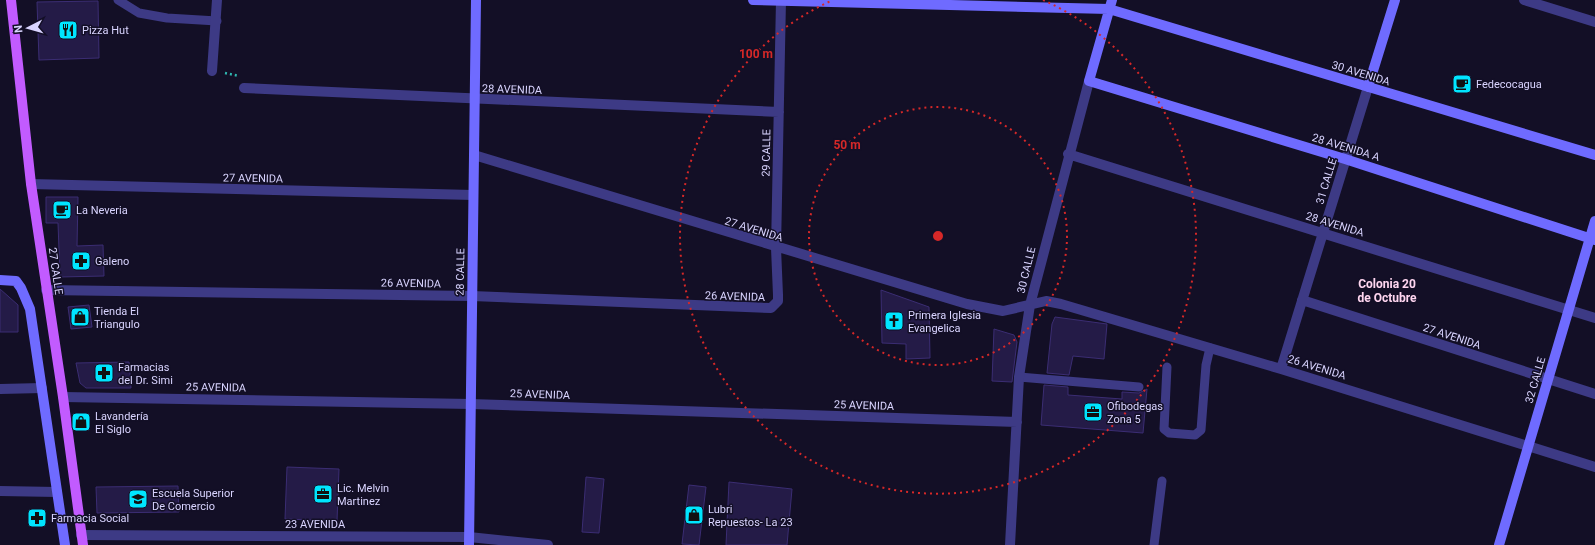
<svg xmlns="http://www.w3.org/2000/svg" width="1595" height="545" viewBox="0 0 1595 545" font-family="Roboto,sans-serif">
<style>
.building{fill:#241b47;stroke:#3b2d73}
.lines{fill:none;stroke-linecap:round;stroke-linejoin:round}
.path{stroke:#2fb8b0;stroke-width:2.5;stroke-dasharray:2 3;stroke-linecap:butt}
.lane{stroke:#3d3a85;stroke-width:9}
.street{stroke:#3d3a85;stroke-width:10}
.secondary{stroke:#6f6bff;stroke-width:10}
.primary{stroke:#c25bff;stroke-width:10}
.ring{fill:none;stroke:#d62828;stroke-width:2;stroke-dasharray:2 4}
.labels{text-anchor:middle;stroke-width:3;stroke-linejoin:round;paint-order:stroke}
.poi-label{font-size:11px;fill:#d9d4ff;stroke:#130f26;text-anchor:start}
.street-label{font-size:11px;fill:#d9d4ff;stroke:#130f26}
.neighbourhood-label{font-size:12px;font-weight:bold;fill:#ffd6f0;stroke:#130f26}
.centre{fill:#d62828;stroke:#130f26;stroke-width:2}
.ring-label{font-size:12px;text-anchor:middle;font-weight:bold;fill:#d62828;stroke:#130f26;stroke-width:3;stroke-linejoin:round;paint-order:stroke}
</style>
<rect width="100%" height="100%" fill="#130f26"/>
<!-- building -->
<path class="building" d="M 98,1 L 99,58 L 39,60 L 37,2 Z
M 46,197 L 78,197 L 77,246 L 103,245 L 104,276 L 60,277 L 58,223 L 46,223 Z
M 0,289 L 18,305 L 18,332 L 0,332 Z
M 881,290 L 929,307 L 930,358 L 906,359 L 906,344 L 882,343 Z
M 89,305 L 92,327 L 71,329 L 68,307 Z
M 1055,317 L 1107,324 L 1104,359 L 1073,356 L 1069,375 L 1047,373 L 1052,324 Z
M 994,329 L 1014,335 L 1017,342 L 1012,382 L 992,381 Z
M 129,362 L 131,388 L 86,388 L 80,383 L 76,363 Z
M 1044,385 L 1068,387 L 1068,395 L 1122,399 L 1122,392 L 1139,393 L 1147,389 L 1143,433 L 1041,425 Z
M 287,467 L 339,469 L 337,521 L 285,519 Z
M 586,477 L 604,479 L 599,533 L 582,532 Z
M 729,482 L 792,489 L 787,545 L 726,545 Z
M 689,485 L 706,487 L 699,545 L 682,544 Z
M 178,486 L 179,512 L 97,513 L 96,487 Z"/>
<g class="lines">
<!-- path -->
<path class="path" d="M 225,73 L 239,76"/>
<!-- lane -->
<path class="lane" d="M 118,0 L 139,13 L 167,18 L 217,21
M 1167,367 L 1164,429 L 1169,433 L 1195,435 L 1201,430 L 1206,365 L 1210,348
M 1019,377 L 1139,387
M 1154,545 L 1162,481"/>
<!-- street -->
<path class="street" d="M 1524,0 L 1595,22
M 212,71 L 217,0
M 244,88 L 779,112
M 1068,154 L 1595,318
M 474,155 L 967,304 L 1003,311 L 1046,301 L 1061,304 L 1281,369 L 1595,467
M 31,184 L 473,195
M 46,290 L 472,296 L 771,308 L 778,301 L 778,295 L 776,248 L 781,0
M 1302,300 L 1595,394
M 1281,369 L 1368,87
M 0,389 L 42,388
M 63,397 L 471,404 L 1017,422
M 0,491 L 57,492
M 81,535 L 469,537 L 548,545
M 1010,545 L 1019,377 L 1030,305 L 1089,81"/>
<!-- secondary -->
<path class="secondary" d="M 753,0 L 1109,9 L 1595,155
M 1112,0 L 1089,81 L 1345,159 L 1595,240
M 1368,87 L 1395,0
M 0,280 L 16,281 L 21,288 L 30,309 L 65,545
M 469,545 L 476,0
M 1499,545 L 1595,221"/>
<!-- primary -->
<path class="primary" d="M 11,0 L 31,184 L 63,397 L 83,545"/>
</g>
<!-- distance rings -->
<g class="ring">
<circle cx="938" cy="236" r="129"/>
<path d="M1043 0A258 258 0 1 1 833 0"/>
</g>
<!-- icons -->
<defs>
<symbol id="restaurant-square" viewBox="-11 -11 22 22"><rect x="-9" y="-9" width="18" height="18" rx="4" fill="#00e5ff" stroke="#130f26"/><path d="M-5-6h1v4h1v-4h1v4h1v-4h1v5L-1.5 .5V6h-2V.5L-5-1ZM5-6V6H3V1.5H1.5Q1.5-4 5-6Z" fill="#111"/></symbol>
<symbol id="cafe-square" viewBox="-11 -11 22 22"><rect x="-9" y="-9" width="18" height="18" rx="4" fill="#00e5ff" stroke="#130f26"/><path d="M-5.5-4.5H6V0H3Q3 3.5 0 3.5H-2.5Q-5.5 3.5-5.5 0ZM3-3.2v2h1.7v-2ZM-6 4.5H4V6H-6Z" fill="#111"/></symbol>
<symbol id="pharmacy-square" viewBox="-11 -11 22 22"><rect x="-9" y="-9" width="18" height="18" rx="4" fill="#00e5ff" stroke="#130f26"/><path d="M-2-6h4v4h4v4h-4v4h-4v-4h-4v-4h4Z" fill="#111"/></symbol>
<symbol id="shop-square" viewBox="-11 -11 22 22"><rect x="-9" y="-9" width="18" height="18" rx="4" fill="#00e5ff" stroke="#130f26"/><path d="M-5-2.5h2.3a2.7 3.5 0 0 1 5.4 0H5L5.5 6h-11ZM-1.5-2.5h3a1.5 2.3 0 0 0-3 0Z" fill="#111"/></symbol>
<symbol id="church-square" viewBox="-11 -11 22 22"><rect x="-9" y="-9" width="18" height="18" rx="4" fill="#00e5ff" stroke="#130f26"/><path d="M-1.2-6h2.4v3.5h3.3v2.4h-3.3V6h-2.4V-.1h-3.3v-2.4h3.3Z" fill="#111"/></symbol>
<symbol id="office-square" viewBox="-11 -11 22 22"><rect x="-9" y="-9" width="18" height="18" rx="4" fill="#00e5ff" stroke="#130f26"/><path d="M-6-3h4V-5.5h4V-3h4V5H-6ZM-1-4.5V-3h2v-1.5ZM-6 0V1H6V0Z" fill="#111"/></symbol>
<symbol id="school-square" viewBox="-11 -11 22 22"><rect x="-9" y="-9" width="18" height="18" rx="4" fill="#00e5ff" stroke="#130f26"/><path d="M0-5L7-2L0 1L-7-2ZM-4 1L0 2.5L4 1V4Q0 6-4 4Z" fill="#111"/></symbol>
</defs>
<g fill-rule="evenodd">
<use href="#restaurant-square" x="57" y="19" width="22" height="22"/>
<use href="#cafe-square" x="1451" y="73" width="22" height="22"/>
<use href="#cafe-square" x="51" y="199" width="22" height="22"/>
<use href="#pharmacy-square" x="70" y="250" width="22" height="22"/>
<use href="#shop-square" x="69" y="306" width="22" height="22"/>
<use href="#church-square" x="883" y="310" width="22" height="22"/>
<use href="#pharmacy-square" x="93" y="362" width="22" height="22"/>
<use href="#office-square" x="1082" y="401" width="22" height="22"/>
<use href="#shop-square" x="70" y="411" width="22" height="22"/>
<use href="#office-square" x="312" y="483" width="22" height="22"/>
<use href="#school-square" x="127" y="488" width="22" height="22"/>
<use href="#shop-square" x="683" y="504" width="22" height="22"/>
<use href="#pharmacy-square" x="26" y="507" width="22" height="22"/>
</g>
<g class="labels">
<!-- poi labels -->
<g class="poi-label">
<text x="82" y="34">Pizza Hut</text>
<text x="1476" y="88">Fedecocagua</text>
<text x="76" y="214">La Neveria</text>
<text x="95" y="265">Galeno</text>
<text x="94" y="315">Tienda El<tspan x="94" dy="13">Triangulo</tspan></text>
<text x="908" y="319">Primera Iglesia<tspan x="908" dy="13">Evangelica</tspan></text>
<text x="118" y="371">Farmacias<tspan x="118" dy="13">del Dr. Simi</tspan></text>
<text x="1107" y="410">Ofibodegas<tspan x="1107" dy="13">Zona 5</tspan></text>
<text x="95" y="420">Lavandería<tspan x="95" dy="13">El Siglo</tspan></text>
<text x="337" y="492">Lic. Melvin<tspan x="337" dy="13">Martinez</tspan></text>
<text x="152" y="497">Escuela Superior<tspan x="152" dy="13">De Comercio</tspan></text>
<text x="708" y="513">Lubri<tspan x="708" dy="13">Repuestos- La 23</tspan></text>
<text x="51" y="522">Farmacia Social</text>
</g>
<!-- street labels -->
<g class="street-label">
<text transform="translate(1361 73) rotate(17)" y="4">30 AVENIDA</text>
<text transform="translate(512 89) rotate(2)" y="4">28 AVENIDA</text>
<text transform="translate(1346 147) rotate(17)" y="4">28 AVENIDA A</text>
<text transform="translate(766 153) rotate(-89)" y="4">29 CALLE</text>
<text transform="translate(253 178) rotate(1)" y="4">27 AVENIDA</text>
<text transform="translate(1326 181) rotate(-73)" y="4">31 CALLE</text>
<text transform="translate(1335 224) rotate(17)" y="4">28 AVENIDA</text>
<text transform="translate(754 229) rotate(17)" y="4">27 AVENIDA</text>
<text transform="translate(1026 270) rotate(-76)" y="4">30 CALLE</text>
<text transform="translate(56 271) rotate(82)" y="4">27 CALLE</text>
<text transform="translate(460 272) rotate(-89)" y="4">28 CALLE</text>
<text transform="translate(411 283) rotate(1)" y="4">26 AVENIDA</text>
<text transform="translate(735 296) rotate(2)" y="4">26 AVENIDA</text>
<text transform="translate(1452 336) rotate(18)" y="4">27 AVENIDA</text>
<text transform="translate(1317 367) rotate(17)" y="4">26 AVENIDA</text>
<text transform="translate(1535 380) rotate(-74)" y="4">32 CALLE</text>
<text transform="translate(216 387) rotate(1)" y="4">25 AVENIDA</text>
<text transform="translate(540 394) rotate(2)" y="4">25 AVENIDA</text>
<text transform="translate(864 405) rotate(2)" y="4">25 AVENIDA</text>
<text x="315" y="528">23 AVENIDA</text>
</g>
<!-- neighbourhood labels -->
<g class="neighbourhood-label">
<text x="1387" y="288">Colonia 20<tspan x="1387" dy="14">de Octubre</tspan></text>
</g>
</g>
<circle cx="938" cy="236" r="6" class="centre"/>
<g class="ring-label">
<text x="756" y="58">100 m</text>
<text x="847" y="149">50 m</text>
</g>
<!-- north arrow -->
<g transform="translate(28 28) rotate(264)" stroke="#130f26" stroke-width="3" paint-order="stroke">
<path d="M0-3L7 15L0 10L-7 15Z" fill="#d9d4ff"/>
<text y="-6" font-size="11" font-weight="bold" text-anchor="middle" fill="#d9d4ff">N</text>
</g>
</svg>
